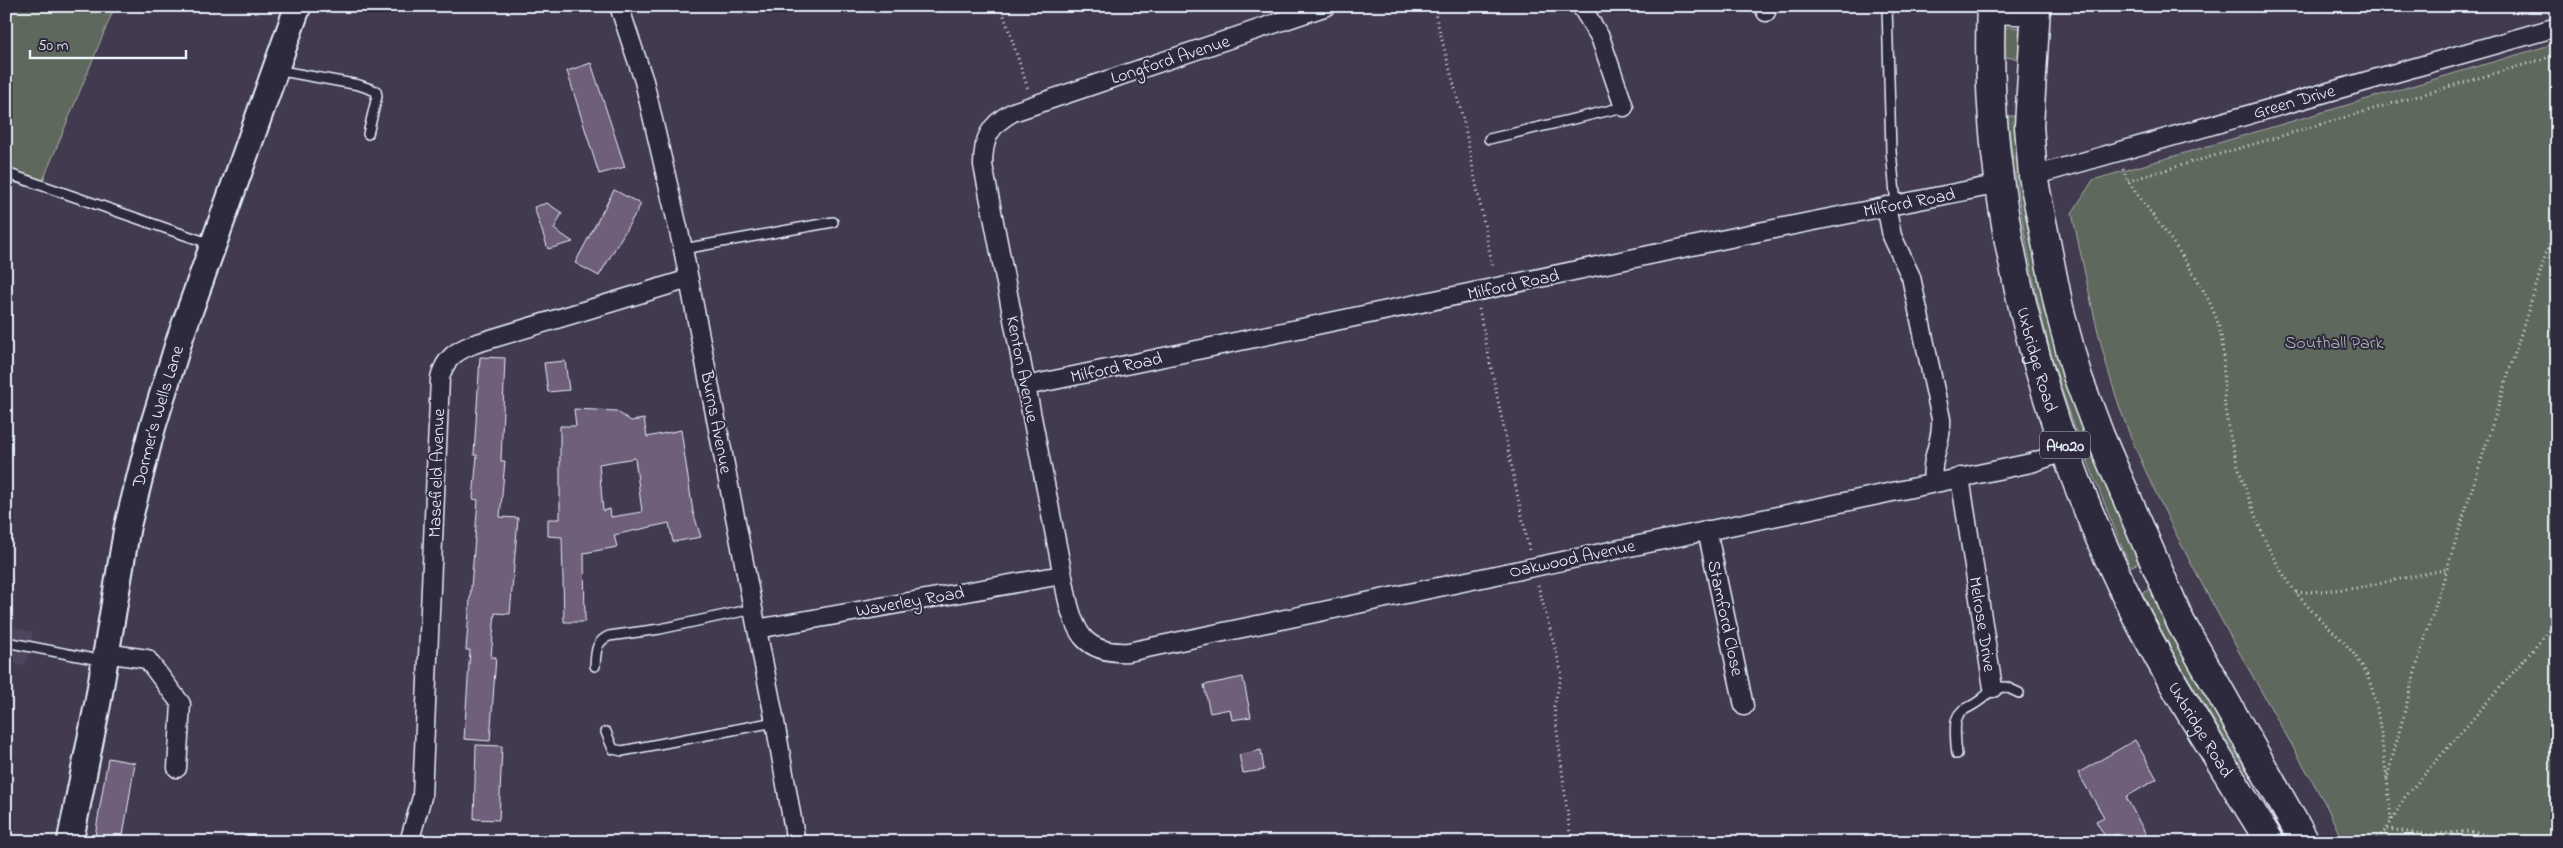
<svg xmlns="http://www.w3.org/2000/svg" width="2563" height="848" viewBox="0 0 2563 848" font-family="'Indie Flower',sans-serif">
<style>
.built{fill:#50455c}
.green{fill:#5f685b;stroke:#a4acaa}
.building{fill:#705f7a;stroke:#e8f1f8;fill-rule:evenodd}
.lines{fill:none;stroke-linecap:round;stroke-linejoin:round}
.lane-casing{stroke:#e8f1f8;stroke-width:12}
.street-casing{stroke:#e8f1f8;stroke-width:21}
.secondary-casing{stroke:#e8f1f8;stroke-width:29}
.primary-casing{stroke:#e8f1f8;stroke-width:31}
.path{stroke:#e8f1f8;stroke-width:3;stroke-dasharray:1 4;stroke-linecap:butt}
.lane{stroke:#2f2a3d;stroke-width:9}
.street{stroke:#2f2a3d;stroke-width:18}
.secondary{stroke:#2f2a3d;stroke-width:25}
.primary{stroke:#2f2a3d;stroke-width:28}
.labels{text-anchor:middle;stroke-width:4;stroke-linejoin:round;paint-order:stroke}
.shield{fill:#2f2a3d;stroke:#b0b5c0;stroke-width:1}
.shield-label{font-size:16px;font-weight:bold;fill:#e8f1f8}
.street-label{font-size:18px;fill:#e8f1f8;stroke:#2f2a3d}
.park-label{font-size:18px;fill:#b1bab9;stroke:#2f2a3d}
</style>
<rect width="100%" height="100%" fill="#423a4f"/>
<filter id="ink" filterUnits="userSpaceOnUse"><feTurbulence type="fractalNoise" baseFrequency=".02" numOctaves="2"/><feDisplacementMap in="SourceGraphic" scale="10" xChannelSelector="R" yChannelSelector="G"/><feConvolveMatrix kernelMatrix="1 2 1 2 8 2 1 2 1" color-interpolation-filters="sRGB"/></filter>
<g filter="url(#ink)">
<!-- built -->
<path class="built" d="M 6,625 L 33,632 L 25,666 L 6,662 Z"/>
<!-- green -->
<path class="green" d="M 6,6 L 115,6 L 39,190 L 6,180 Z
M 2005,27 L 2025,28 L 2022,59 L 2003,57 Z
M 2557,43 L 2557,842 L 2343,842 L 2327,807 C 2262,691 2192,576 2138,454 C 2104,378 2090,295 2072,213 L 2093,180 Z
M 2007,116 L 2019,116 L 2141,562 L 2130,567 C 2102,496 2070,424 2050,350 C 2030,274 2017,195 2007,116 Z
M 2154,588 L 2263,796 C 2219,730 2177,664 2142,593 Z"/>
<!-- building -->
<path class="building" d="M 591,63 L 625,167 L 599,174 L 567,71 Z
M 614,190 L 641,204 L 599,276 L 575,263 Z
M 547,203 L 562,213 L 554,229 L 573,242 L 548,249 L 534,207 Z
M 480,357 L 505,358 L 501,461 L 505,461 L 500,517 L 518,518 L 510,614 L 495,613 L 491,657 L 496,657 L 490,741 L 464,739 L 470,650 L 466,650 L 478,500 L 473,499 L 477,455 L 474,455 Z
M 565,361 L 569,390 L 548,392 L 544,363 Z
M 574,409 L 616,411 L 631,421 L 644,419 L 647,437 L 681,430 L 693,512 L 701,537 L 673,542 L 669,523 L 614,535 L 617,547 L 584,553 L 585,622 L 564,622 L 562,537 L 548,536 L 548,519 L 560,519 L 560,426 L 576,426 ZM 635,458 L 642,512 L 611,517 L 610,509 L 603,511 L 599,464 Z
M 1243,677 L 1251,717 L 1232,720 L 1230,709 L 1210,713 L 1204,685 Z
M 2135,740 L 2157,779 L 2126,797 L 2150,842 L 2121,842 L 2117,834 L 2107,840 L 2096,821 L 2104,817 L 2078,773 Z
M 476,745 L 502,746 L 499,820 L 474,819 Z
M 1261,750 L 1264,770 L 1243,773 L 1239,755 Z
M 108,758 L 135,763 L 122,842 L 94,842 Z"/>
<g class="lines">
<defs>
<path id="lane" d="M 1887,6 L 1891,151 L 1896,204
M 276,70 L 359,85 L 376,91 L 377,96 L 368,134
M 1489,139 L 1624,107
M 6,173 L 211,244
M 683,249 L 833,222
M 6,642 L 104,661
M 595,666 C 596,653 595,642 609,636 L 660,629 L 753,609
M 606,732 L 613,749 L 622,751 L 775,722
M 1957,754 C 1950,694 1965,722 1993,688 L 2006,687 L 2019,693"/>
<path id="street" d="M 619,6 L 644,81 L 683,249 L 775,722 L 796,842
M 1327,6 L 1013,112 C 989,125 983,139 983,165 L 1067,597 C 1075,634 1086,654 1128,652 L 2031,463 L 2067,451
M 1581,6 L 1600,37 L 1624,107
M 1764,6 L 1766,12
M 2033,176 L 2557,27
M 1886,206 L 1892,236 L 1911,277 L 1941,419 C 1943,441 1930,456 1933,482
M 1026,386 L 1754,233 L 2000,184
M 1960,477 L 1993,688
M 1707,530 L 1744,706
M 757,629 L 1062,575
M 105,653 L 147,659 L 181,704 L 177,768
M 409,842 L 422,797 L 440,378 C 445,358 456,351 474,344 L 689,279"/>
<g id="secondary">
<path id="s1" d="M 70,842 L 98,702 L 127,528 L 152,429 L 180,338 L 298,6"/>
</g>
<g id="primary">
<path id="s2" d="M 1991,6 C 1982,209 2045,437 2137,617 C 2177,695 2225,768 2270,842"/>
<path d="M 2036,6 L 2029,126 L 2033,176 L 2059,308 L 2077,375 L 2100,436 L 2181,623 L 2305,842"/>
<path d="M 1991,9 L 2036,11"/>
</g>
</defs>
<!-- lane casing -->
<use href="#lane" class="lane-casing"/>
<!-- street casing -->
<use href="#street" class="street-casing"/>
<!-- secondary casing -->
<use href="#secondary" class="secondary-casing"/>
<!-- primary casing -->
<use href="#primary" class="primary-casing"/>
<!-- path -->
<path class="path" d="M 1001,6 L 1028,89
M 1433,6 L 1464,123 L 1493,269
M 2123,169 L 2128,181 C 2157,223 2205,278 2219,327 C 2227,356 2221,385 2226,414 C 2232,454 2247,495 2262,533 C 2274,562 2291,589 2313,612 C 2332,631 2352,647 2365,671 C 2380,701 2381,745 2387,778
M 2128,181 L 2557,55
M 1479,309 L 1529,550
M 1538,585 L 1562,674 L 1554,706 L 1571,842
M 2296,593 L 2357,588 L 2448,569
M 2391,820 L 2387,778 L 2418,661 L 2557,219
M 2387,829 L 2430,835 L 2469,831 L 2517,842
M 2430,835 L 2434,842
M 2373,842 L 2387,829 L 2405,797 L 2557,622"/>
<!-- lane -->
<use href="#lane" class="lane"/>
<!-- street -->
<use href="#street" class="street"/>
<!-- secondary -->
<use href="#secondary" class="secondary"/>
<!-- primary -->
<use href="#primary" class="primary"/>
</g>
</g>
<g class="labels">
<!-- shield labels -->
<rect class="shield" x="2040" y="431.5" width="50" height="27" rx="4"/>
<g class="shield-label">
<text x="2065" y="451">A4020</text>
</g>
<!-- street labels -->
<g class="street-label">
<text transform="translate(1170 59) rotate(-18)" y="6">Longford Avenue</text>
<text transform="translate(2294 101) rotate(-16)" y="6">Green Drive</text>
<text transform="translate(1909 202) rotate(-11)" y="6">Milford Road</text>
<text transform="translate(1513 284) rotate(-12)" y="6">Milford Road</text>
<text dy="6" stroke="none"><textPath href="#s2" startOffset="358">Uxbridge Road</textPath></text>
<text transform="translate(1116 367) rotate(-12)" y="6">Milford Road</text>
<text transform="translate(1023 369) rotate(79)" y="6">Kenton Avenue</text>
<text dy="6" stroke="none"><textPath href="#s1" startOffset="435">Dormer’s Wells Lane</textPath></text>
<text transform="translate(717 422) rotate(79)" y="6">Burns Avenue</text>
<text transform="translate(436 473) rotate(-88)" y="6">Masefield Avenue</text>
<text transform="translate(1572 558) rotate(-12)" y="6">Oakwood Avenue</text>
<text transform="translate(910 601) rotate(-10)" y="6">Waverley Road</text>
<text transform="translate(1726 618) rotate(78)" y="6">Stamford Close</text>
<text transform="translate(1983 624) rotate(81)" y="6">Melrose Drive</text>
<text dy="6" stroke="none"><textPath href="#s2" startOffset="764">Uxbridge Road</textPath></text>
</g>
<!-- park labels -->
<g class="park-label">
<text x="2334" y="348">Southall Park</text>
</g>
</g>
<!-- margin -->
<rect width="2563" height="848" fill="none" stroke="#2f2a3d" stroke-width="25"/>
<rect x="12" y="12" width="2538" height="823" fill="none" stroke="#e8f1f8" stroke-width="2" filter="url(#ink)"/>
<!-- scale -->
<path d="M30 50v8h156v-8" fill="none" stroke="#e8f1f8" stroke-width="2.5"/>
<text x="38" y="50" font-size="15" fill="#e8f1f8" stroke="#2f2a3d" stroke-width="4" paint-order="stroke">50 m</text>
</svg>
